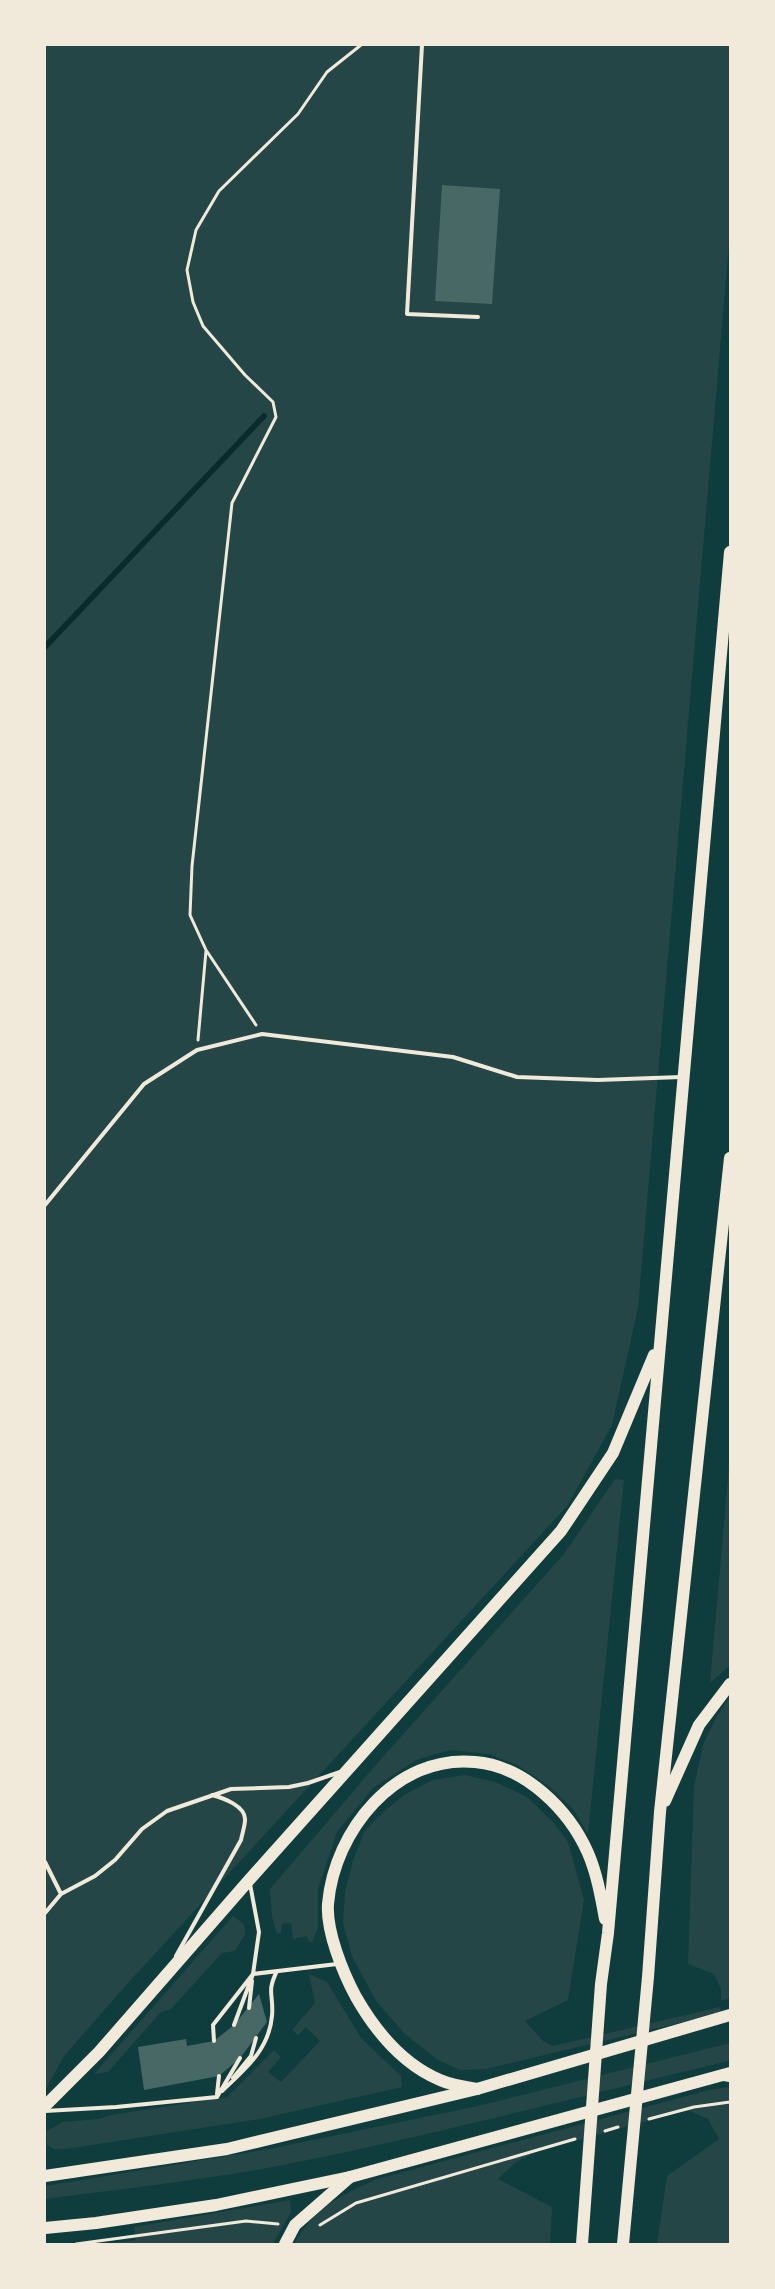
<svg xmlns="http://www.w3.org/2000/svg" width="775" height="2289" viewBox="0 0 775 2289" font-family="'Fira Sans Condensed',sans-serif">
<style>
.green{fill:#244646}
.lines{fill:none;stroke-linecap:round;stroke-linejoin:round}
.stream{stroke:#0a2a2b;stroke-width:5.5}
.building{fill:#486865}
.path{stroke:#f1e9da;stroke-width:3}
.service{stroke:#f1e9da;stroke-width:4}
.primary{stroke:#f1e9da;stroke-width:12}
.trunk{stroke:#f1e9da;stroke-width:12}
</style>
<rect width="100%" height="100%" fill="#0f3d3e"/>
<!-- green -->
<path class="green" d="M 45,45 L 730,45 L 730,232 L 638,1308 L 612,1425 L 568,1505 L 128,1983 L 64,2056 L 45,2091 Z
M 730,1456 L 730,1665 L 710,1683 L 728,1477 Z
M 615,1479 L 624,1480 L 588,1834 L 573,1809 L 550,1787 L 519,1766 L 489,1754 L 450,1750 L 416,1760 L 373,1788 L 337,1832 L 318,1889 L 318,1928 L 312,1942 L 309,1942 L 307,1936 L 293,1939 L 291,1923 L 282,1924 L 281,1933 L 277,1934 L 272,1917 L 270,1889 L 381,1759 L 564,1554 Z
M 730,1697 L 730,1998 L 721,2001 L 721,1989 L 714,1974 L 688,1964 L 694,1787 L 703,1745 L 716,1718 Z
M 465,1775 L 495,1782 L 527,1797 L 553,1822 L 568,1842 L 584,1900 L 568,2000 L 525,2021 L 543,2041 L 553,2046 L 720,2007 L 721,2013 L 486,2069 L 460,2070 L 438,2060 L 405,2034 L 376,2001 L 352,1956 L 343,1923 L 345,1892 L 353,1861 L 364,1832 L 382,1813 L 404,1795 L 433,1780 Z
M 233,1916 L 244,1924 L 245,1934 L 235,1951 L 222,1953 L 171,2009 L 161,2012 L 108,2072 L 94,2074 Z
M 309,1974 L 327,1982 L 361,2038 L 401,2076 L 402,2087 L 260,2119 L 66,2149 L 54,2149 L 47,2145 L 46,2132 L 62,2122 L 99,2119 L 111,2115 L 227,2097 L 274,2050 L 281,2057 L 268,2072 L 281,2082 L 320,2041 L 306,2027 L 298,2035 L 292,2030 L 315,2003 Z
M 730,2043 L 730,2060 L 728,2061 C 577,2097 426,2137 273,2167 C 198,2181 121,2189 45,2199 L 45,2186 L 269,2149 L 478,2106 Z
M 730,2087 L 730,2244 L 657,2244 L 667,2176 L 719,2139 L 708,2119 L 687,2110 L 538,2151 L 516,2162 L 498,2179 L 552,2207 L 550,2244 L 294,2244 C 314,2208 341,2195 377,2179 L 709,2090 Z
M 290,2200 L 291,2212 L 273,2244 L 106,2244 L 136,2240 L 134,2227 Z"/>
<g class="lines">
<!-- stream -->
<path class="stream" d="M 45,647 L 264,416"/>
</g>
<!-- building -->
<path class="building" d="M 442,185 L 500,189 L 492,304 L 435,301 Z
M 259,1994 L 267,2022 L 240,2058 L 219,2076 L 144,2090 L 138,2047 L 186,2039 L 187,2046 L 214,2041 L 234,2025 Z"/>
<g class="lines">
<!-- path -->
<path class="path" d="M 256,1025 L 206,950 L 190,915 L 192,866 L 232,503 L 276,417 L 273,402 L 245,375 L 203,326 L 193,302 L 187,270 L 196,230 L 219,191 L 298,114 L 327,72 L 361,45
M 198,1040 L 206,951
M 649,2119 L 694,2107 L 730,2102
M 605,2131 L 618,2127
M 320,2225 L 356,2203 L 575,2139
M 76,2244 L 246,2221 L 278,2224"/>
<!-- service -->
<path class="service" d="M 422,45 L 407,314 L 478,317
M 45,1205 L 144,1084 L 197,1050 L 262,1034 L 453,1057 L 517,1077 L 598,1080 L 681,1077
M 45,1862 L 61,1894
M 45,1913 L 61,1894 L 95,1876 L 115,1860 L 142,1829 L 167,1811 L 231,1789 L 289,1787 L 308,1783 L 340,1772
M 176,1956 L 241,1840 C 242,1834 245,1826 245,1820 C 246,1806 223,1798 212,1795
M 249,2008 L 252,1981
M 234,2025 L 253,1974 L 259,1932 L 250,1884
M 214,2041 L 213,2025 L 253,1974 L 337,1964
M 233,2078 L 251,2056 L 256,2038
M 222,2091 C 245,2069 269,2050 272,2016 C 274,1994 266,1993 277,1971
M 217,2094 L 219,2076
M 45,2111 L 116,2107 L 217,2097 L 240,2058"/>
<!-- primary -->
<path class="primary" d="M 45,2176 L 227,2149 L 477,2089 L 730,2015
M 45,2228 L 96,2223 L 216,2205 L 350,2177 L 730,2073"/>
<!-- trunk -->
<path class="trunk" d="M 665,1801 L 699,1725 L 730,1684
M 724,2075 L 730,2076
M 477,2089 C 465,2087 451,2085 440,2080 C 402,2064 376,2032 356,1997 C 343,1973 326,1931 328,1904 C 334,1831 396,1754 475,1762 C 525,1766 569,1810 588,1853 C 597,1874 601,1897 605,1919
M 45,2106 L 99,2052 L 250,1879 L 561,1531 L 613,1453 L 654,1355
M 285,2244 L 295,2225 L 350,2177
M 582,2244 L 601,1984 L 608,1933 L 730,552
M 623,2244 L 648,1977 L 660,1812 L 730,1158"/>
</g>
<!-- border -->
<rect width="775" height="2289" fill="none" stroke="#f1e9da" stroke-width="92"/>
</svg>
